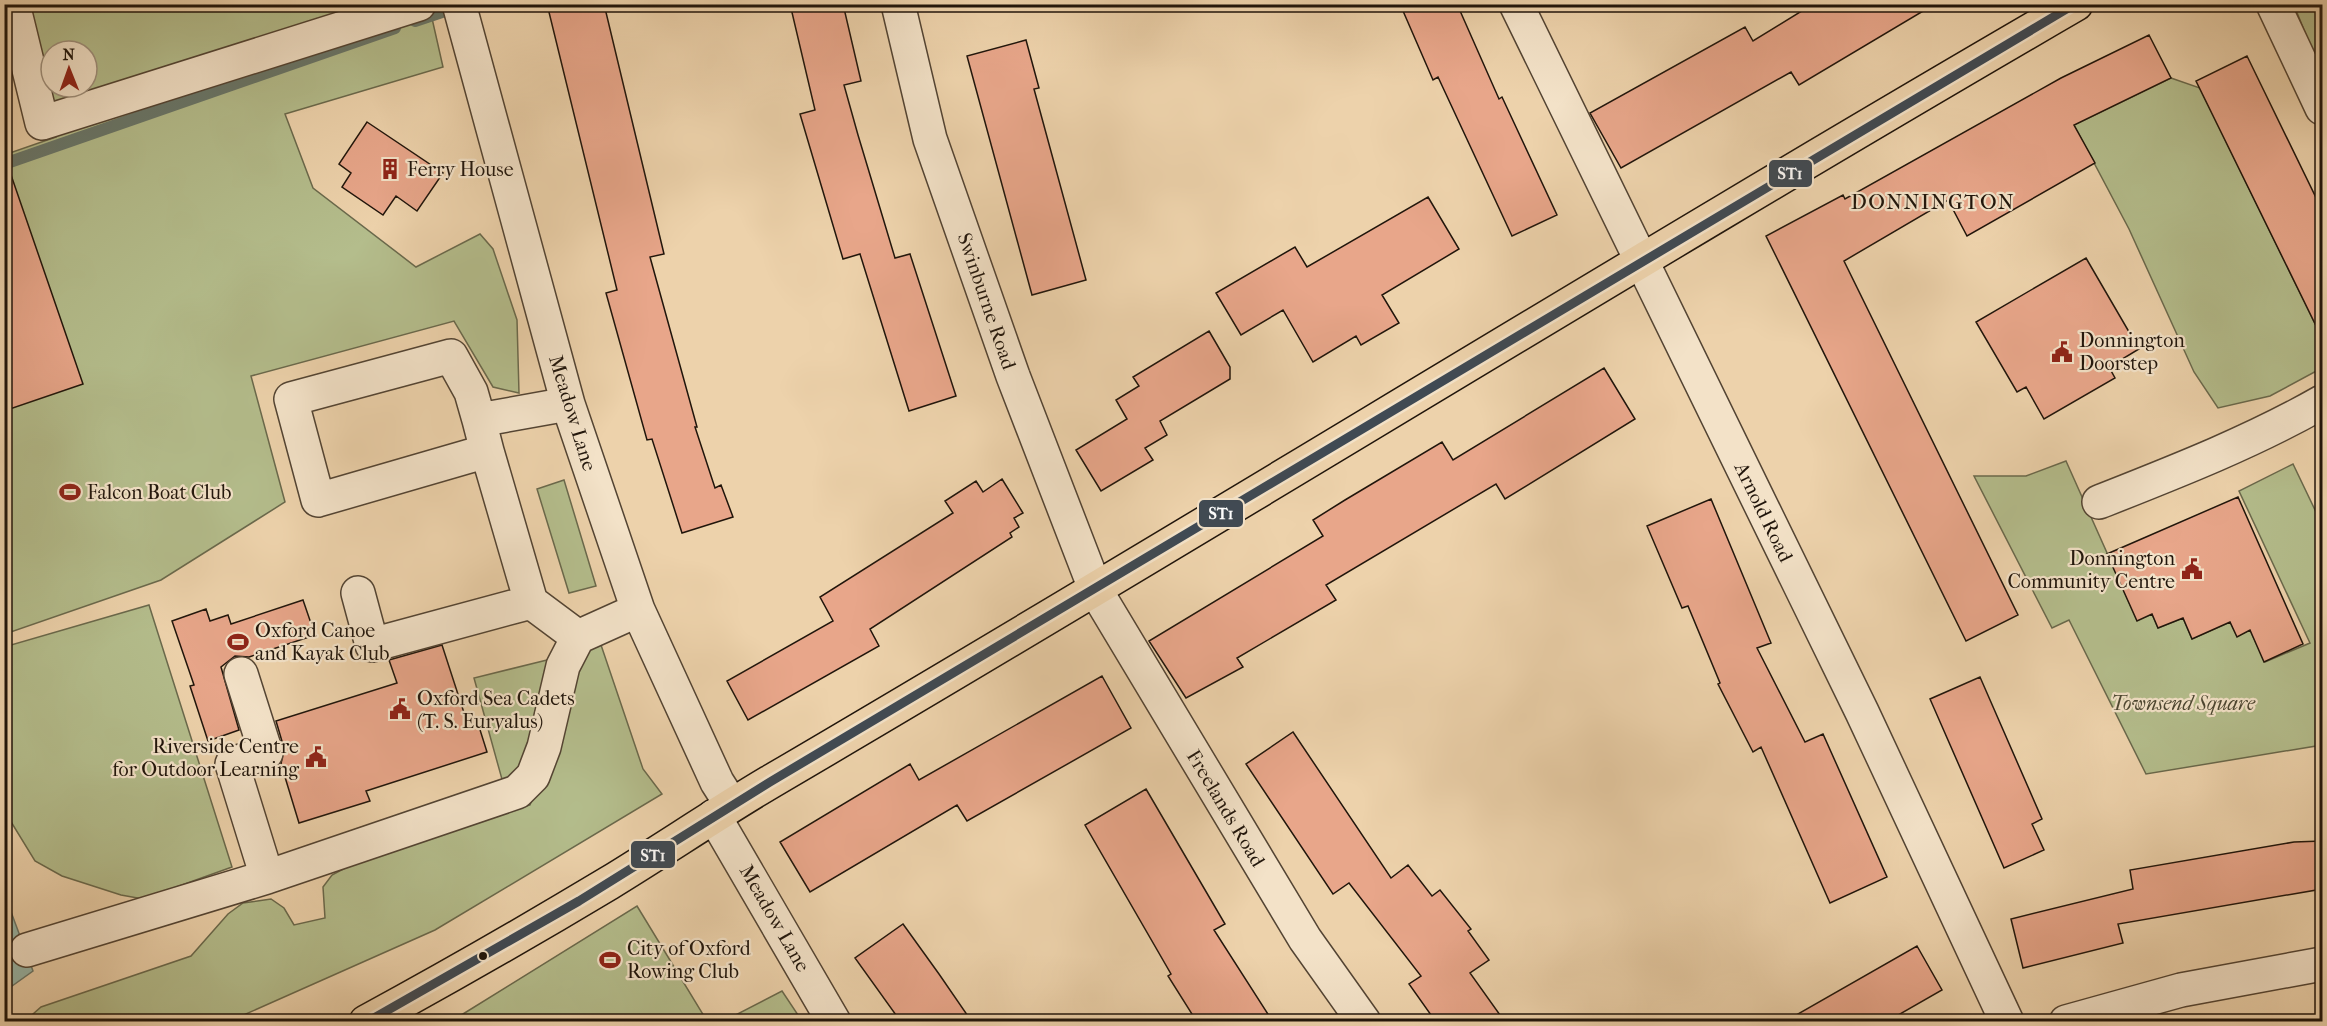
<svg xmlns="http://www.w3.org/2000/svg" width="2327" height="1026" viewBox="0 0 2327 1026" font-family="'IM FELL French Canon',serif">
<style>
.green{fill:#b4bd8c;stroke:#6a694c;stroke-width:1.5;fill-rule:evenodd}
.water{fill:#99b8aa;stroke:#69776a;stroke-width:1.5}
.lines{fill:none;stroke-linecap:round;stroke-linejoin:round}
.stream{stroke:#69776a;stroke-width:12}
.building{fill:#e8a68a;stroke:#20150b;stroke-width:1.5}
.minor-casing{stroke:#534433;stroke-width:36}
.major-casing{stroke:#20150b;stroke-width:36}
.minor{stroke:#f3e2c8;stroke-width:33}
.major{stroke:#edd2ab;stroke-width:33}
.bus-1-casing{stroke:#f3e2c8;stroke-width:14}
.bus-1{stroke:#404a53;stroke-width:9}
.bus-dot{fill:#20150b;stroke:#f3e2c8;stroke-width:2}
.labels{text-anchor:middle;stroke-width:4.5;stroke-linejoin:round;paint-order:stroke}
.poi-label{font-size:20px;fill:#20150b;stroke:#f3e2c8;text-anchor:start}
.street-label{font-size:20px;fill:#20150b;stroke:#f3e2c8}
.park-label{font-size:20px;font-style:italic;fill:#4c4732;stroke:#f3e2c8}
.neighbourhood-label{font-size:21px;letter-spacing:1.5px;fill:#20150b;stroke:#f3e2c8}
.line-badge{stroke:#f3e2c8;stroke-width:2}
.badge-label{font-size:16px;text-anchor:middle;font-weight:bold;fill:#fff}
</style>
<rect width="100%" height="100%" fill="#edd2ab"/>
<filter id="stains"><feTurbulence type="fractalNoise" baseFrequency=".00333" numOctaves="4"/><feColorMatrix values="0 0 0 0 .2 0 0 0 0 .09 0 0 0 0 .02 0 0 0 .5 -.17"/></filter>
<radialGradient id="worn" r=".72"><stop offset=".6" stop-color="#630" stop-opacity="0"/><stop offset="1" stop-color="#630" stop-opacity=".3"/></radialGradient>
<!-- green -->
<path class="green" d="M 22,5 L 429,5 L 443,67 L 285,114 L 313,188 L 416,267 L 480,234 L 493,249 L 517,320 L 519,393 L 493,387 L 454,321 L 251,376 L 285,502 L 161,580 L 5,634 L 4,155 L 56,137 ZM 51,51 L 87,51 L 87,87 L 51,87 Z
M 2294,5 L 2322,5 L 2322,75 Z
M 2171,78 L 2200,88 L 2322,338 L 2322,368 L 2270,396 L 2218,408 L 2194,372 L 2129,229 L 2074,125 Z
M 2066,461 L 2137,620 L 2152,614 L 2158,628 L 2183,618 L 2192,639 L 2230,622 L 2237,636 L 2250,630 L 2265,662 L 2310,643 L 2239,491 L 2293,464 L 2316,512 L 2322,509 L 2322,745 L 2146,774 L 2069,620 L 2052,628 L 1974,476 L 2026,476 Z
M 564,480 L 596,586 L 569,593 L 537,489 Z
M 149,605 L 232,867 L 143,899 L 121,895 L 62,876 L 35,861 L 5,812 L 4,647 Z
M 600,642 L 643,769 L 662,794 L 435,930 L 230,1021 L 24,1022 L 41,1007 L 191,956 L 228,914 L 243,903 L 271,899 L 284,908 L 294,925 L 325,918 L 323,887 L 332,875 L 360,860 L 530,805 L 554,742 L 575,658 Z
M 555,658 L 530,759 L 503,783 L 474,678 Z
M 637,906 L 707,1021 L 449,1021 L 463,1014 Z
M 782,991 L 802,1021 L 724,1021 Z"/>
<!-- water -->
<path class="water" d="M 4,893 L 33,971 L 5,991 L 4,991 Z"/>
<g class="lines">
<!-- stream -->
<path class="stream" d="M 415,21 L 442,12
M 4,164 L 395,28"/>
</g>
<!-- building -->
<path class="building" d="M 547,4 L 604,4 L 664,254 L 650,257 L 697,427 L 695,427 L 715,488 L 721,485 L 733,517 L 682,533 L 652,439 L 647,440 L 606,293 L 617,290 Z
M 790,4 L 843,4 L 861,81 L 844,85 L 858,135 L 895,258 L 910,254 L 956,396 L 909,411 L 860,254 L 843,259 L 800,114 L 815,110 Z
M 1400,4 L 1457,4 L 1499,99 L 1502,97 L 1557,215 L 1512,236 L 1438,77 L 1433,80 Z
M 1813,4 L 1935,4 L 1799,85 L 1791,72 L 1621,168 L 1590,113 L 1745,27 L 1753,41 Z
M 2149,35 L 2171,78 L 2074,125 L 2095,163 L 1967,236 L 1948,200 L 1844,261 L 2018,615 L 1966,641 L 1766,236 L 1843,195 L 1845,199 L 2061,78 Z
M 1026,40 L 1039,88 L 1034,89 L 1086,280 L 1032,295 L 967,56 Z
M 2247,56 L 2322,210 L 2322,338 L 2196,81 Z
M 367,122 L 443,173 L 417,211 L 396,196 L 383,215 L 342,187 L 351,173 L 339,164 Z
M 10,172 L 83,384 L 4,411 L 4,173 Z
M 1428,197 L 1459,249 L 1382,295 L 1399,323 L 1361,345 L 1356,336 L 1313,362 L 1283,310 L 1241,335 L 1216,293 L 1295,247 L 1307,267 Z
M 2086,258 L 2139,349 L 2109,367 L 2115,378 L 2044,419 L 2026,387 L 2017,392 L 1976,322 Z
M 1209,331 L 1230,367 L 1230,379 L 1160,421 L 1167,435 L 1145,448 L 1153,460 L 1101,491 L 1076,450 L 1127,419 L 1116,400 L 1139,386 L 1133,377 Z
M 1604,368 L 1635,419 L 1505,499 L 1496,484 L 1326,585 L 1336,600 L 1237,658 L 1243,667 L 1186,698 L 1149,641 L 1323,536 L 1313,520 L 1345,500 L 1442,442 L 1453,460 Z
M 1002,479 L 1023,513 L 1014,518 L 1019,527 L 1010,533 L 1012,537 L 870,629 L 879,646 L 748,720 L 727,681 L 833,621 L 820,597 L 953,513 L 945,501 L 976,481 L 983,492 Z
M 2238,497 L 2303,644 L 2264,662 L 2250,630 L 2237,637 L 2230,622 L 2192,639 L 2183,618 L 2158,628 L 2152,614 L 2137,621 L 2107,554 Z
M 1711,499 L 1771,643 L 1757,648 L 1805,742 L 1823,734 L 1887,877 L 1830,903 L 1761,747 L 1753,752 L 1718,684 L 1720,683 L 1688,606 L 1682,608 L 1647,526 Z
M 303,600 L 315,635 L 249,657 L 235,656 L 221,667 L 239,730 L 208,741 L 190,686 L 194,685 L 172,621 L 206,609 L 210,621 L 228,615 L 231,624 Z
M 442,645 L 466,719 L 476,717 L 487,752 L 366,791 L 370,801 L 299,823 L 281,764 L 284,748 L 276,721 L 397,683 L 389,660 Z
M 1102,676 L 1131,728 L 967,821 L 957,805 L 810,892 L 780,842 L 910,764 L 919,780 Z
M 1980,677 L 2042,819 L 2032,824 L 2044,850 L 2004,868 L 1930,699 Z
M 1293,732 L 1391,878 L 1408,865 L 1432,896 L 1440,890 L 1471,929 L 1468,931 L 1489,960 L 1470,973 L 1505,1022 L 1436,1022 L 1409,984 L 1421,976 L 1349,883 L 1333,894 L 1246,764 Z
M 1146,789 L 1225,924 L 1214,930 L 1273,1022 L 1197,1022 L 1168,976 L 1171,974 L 1085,825 Z
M 2322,841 L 2322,889 L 2118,924 L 2123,943 L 2023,968 L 2011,919 L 2133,889 L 2130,870 L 2294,842 Z
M 903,924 L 939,974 L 972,1022 L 901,1022 L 855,958 Z
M 1917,946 L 1942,990 L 1886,1022 L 1784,1022 Z"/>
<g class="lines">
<defs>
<path id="minor" d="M 13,4 L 42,123 L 419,4
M 459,4 L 568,404 L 638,610 L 717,782 L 731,804
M 898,4 L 930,139 L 1013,376 L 1096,591 L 1305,939 L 1364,1022
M 1516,4 L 1862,712 L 2007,1022
M 2273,4 L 2322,108
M 479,420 L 471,392 L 451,356 L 291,399 L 318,500 L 487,451 L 479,420 L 568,404
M 487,451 L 531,602
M 2099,502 C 2175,472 2252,442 2322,402
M 358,593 L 372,645 L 531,602 L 578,637
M 241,674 L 266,753 L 232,764 L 267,877
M 714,816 L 834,1022
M 27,950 L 267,877 L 517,792 L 533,776 L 544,747 L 563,666 L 578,637 L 638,610
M 2066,1022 L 2181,990 L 2322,964"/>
<path id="major" d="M 366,1022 C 449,977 529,931 609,883 C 663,850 716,814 770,782 C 1207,526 1638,258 2076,4"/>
</defs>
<!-- minor casing -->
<use href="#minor" class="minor-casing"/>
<!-- major casing -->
<use href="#major" class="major-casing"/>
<!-- minor -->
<use href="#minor" class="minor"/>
<!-- major -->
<use href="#major" class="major"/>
<defs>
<path id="bus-1" d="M 367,1022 L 579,901 L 770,782 L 2075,4"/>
</defs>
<!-- bus-1 casing -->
<use href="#bus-1" class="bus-1-casing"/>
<!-- bus-1 -->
<use href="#bus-1" class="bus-1"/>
</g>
<!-- icons -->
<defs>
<symbol id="building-bare" viewBox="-9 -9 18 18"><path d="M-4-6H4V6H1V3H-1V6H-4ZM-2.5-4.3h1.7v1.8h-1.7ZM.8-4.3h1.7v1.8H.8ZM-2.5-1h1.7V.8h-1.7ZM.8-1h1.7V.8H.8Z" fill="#8f2418" stroke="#f3e2c8" stroke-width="2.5" paint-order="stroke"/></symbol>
<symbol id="civic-bare" viewBox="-9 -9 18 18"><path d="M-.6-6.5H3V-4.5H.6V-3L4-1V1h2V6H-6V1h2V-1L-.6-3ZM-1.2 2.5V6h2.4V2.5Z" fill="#8f2418" stroke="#f3e2c8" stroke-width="2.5" paint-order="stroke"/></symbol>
<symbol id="stadium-bare" viewBox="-9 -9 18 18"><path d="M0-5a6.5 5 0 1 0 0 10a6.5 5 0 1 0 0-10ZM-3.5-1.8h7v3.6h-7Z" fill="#8f2418" stroke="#f3e2c8" stroke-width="2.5" paint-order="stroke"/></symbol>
</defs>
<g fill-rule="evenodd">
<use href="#building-bare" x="375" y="154" width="30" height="30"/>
<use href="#civic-bare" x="2047" y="337" width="30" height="30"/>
<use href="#stadium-bare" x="55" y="477" width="30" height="30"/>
<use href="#civic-bare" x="2177" y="554" width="30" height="30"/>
<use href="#stadium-bare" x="223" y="627" width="30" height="30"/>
<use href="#civic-bare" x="385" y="694" width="30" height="30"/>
<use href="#civic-bare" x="301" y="742" width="30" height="30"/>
<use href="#stadium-bare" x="595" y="945" width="30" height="30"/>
</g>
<!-- markers -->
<circle class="bus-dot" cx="483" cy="956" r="5"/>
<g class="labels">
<!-- poi labels -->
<g class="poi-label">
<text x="407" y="176">Ferry House</text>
<text x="2079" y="347">Donnington<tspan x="2079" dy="23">Doorstep</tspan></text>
<text x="87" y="499">Falcon Boat Club</text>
<text x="2175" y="565" text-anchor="end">Donnington<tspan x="2175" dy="23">Community Centre</tspan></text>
<text x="255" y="637">Oxford Canoe<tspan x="255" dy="23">and Kayak Club</tspan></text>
<text x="417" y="705">Oxford Sea Cadets<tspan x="417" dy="23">(T. S. Euryalus)</tspan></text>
<text x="299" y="753" text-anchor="end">Riverside Centre<tspan x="299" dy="23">for Outdoor Learning</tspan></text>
<text x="627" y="955">City of Oxford<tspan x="627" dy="23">Rowing Club</tspan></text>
</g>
<!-- street labels -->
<g class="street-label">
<text transform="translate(987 301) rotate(71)" y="7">Swinburne Road</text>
<text transform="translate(573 413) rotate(73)" y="7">Meadow Lane</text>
<text transform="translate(1764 512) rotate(64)" y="7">Arnold Road</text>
<text transform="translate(1226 808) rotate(59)" y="7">Freelands Road</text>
<text transform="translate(775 918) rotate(60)" y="7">Meadow Lane</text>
</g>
<!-- park labels -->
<g class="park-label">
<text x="2183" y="710">Townsend Square</text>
</g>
<!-- neighbourhood labels -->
<g class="neighbourhood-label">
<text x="1933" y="209">DONNINGTON</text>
</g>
</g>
<g class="line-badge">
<rect x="1768" y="159" width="45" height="29" rx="6" fill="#404a53"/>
<rect x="1198" y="499" width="46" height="29" rx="6" fill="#404a53"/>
<rect x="630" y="840" width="46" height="29" rx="6" fill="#404a53"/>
</g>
<g class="badge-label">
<text x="1790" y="179">ST1</text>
<text x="1221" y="519">ST1</text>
<text x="653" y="861">ST1</text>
</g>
<!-- margin -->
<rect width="2327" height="1026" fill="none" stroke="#edd2ab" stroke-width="24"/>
<rect x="6" y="6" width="2315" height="1014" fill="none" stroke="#20150b" stroke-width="3"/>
<rect x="12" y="12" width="2303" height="1002" fill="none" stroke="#20150b" stroke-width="1.5"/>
<!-- north arrow -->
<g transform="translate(69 69) rotate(359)"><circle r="28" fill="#f3e2c8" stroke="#9f907c" stroke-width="1.5"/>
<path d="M0-4.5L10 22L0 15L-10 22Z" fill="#8f2418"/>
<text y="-9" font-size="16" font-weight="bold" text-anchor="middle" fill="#20150b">N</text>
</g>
<rect width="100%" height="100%" filter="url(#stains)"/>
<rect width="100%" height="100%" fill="url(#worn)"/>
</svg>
